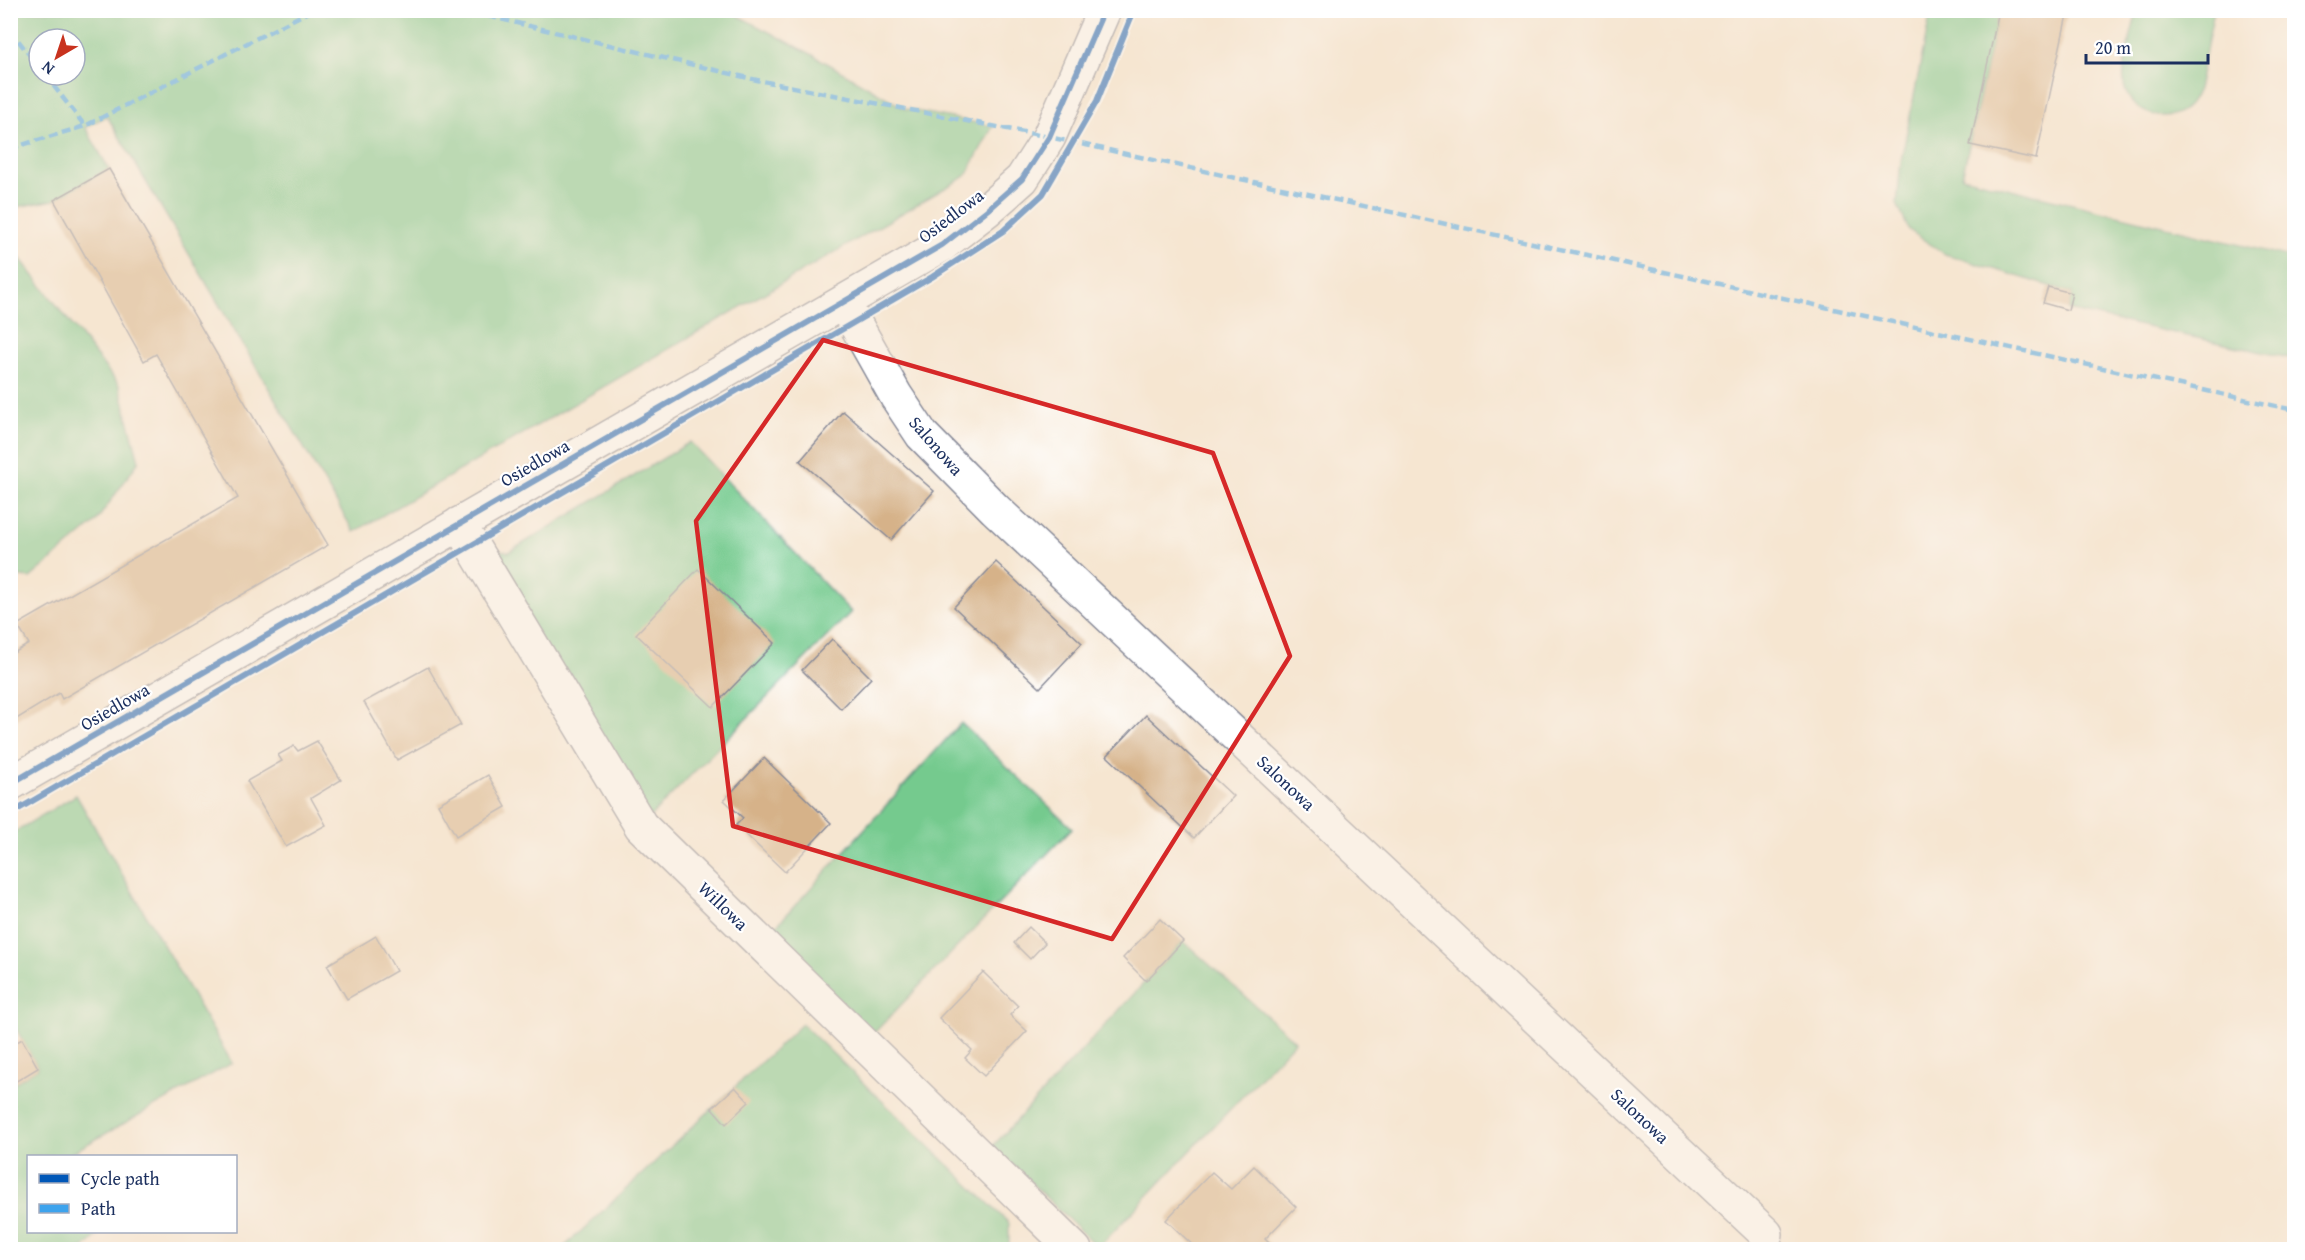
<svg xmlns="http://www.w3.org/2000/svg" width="2305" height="1260" viewBox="0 0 2305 1260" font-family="'Gentium Book Plus',serif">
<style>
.green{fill:#75ca8e;stroke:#487c76;stroke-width:1.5;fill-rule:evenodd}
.building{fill:#d6b289}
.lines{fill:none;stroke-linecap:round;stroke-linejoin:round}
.minor-casing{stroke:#888a98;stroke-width:36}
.minor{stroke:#fff;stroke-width:33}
.quiet{stroke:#3da3ed;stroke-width:4.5;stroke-dasharray:9 4.5;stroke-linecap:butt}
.cycleway-casing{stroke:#fff;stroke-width:10}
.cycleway{stroke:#0057b8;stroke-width:6}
.marked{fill:none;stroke:#d62828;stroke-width:4.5;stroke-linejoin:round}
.labels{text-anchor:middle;stroke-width:4.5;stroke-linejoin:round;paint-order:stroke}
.street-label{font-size:18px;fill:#1b2f5e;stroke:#fff}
</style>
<rect width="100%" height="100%" fill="#fff"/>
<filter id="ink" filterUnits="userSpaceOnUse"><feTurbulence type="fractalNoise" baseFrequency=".0167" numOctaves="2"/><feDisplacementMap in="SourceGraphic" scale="12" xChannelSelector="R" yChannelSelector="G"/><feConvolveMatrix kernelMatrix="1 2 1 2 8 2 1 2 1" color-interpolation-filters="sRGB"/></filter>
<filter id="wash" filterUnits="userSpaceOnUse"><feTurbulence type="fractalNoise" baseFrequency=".008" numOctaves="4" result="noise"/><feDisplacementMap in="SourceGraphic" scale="24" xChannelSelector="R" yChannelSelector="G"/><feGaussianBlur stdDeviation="1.35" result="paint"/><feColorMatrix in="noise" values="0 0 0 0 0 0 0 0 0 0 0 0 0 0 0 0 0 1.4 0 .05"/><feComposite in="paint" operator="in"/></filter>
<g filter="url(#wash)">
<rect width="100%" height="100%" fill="#f6e6d1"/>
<!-- green -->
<path class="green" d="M 11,11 L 729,11 L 813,55 L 906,109 L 993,126 L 966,176 L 354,532 L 107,116 L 85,127 L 109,169 L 54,200 L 11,208 ZM 39,39 L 75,39 L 75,75 L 39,75 Z
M 1931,11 L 1999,11 L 1962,177 L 2294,258 L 2294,359 L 2068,310 L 2072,293 L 1945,254 L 1909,230 L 1897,204 L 1901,161 Z
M 2137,11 L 2214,11 L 2198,89 C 2195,96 2192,103 2186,108 C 2165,125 2133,113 2125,89 C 2119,70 2133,30 2137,11 Z
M 19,257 L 119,385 L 139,461 L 95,523 L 30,578 L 10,576 L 10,322 Z
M 690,442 L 851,612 L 641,826 L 472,546 L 509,552 Z
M 961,723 L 1072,828 L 874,1033 L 769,934 Z
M 76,795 L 232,1063 L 66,1156 L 28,1156 L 28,1232 L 101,1232 L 83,1249 L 11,1250 L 11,1085 L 38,1068 L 11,1020 L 11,834 Z
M 1183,941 L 1295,1041 L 1098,1248 L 993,1146 Z
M 802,1024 L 1009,1223 L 1009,1249 L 561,1250 Z"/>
<g id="blocks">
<!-- building -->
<path class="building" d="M 1999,10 L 2068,10 L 2036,159 L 1970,145 Z
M 109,169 L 328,545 L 62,699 L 59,693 L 10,723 L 10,655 L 29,644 L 17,625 L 238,498 L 156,354 L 144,361 L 54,200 Z
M 2048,287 L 2072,293 L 2068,310 L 2043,303 Z
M 843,411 L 934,491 L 891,540 L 800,461 Z
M 996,562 L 1082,643 L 1040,688 L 954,607 Z
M 698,569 L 775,643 L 713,707 L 636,634 Z
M 832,639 L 871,678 L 841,709 L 802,670 Z
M 428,667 L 461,725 L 397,760 L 364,702 Z
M 1146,715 L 1233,796 L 1194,838 L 1107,756 Z
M 317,741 L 341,780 L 311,798 L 326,825 L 286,847 L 247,781 L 282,761 L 278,755 L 294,746 L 298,751 Z
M 764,758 L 831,823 L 785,872 L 736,825 L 743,818 L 724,800 Z
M 488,775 L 506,807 L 456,836 L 438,804 Z
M 1160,919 L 1183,941 L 1146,981 L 1123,958 Z
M 1029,927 L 1045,943 L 1030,959 L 1014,943 Z
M 376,936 L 396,971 L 347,999 L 327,965 Z
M 983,972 L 1018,1006 L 1010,1015 L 1027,1031 L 984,1076 L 965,1058 L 972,1050 L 939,1018 Z
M 22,1039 L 38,1068 L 10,1085 L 10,1046 Z
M 735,1087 L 749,1102 L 726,1124 L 712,1108 Z
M 1254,1166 L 1296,1207 L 1265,1239 L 1271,1245 L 1266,1250 L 1198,1250 L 1166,1220 L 1212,1172 L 1231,1189 Z"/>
</g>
</g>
<g filter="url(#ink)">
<use href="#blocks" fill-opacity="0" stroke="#888a98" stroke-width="1.5"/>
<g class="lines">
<defs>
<path id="minor" d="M 843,302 L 896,396 L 922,435 L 995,509 L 1766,1234
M 459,524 L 641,826 L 1075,1250
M 10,784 L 942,245 L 987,210 L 1022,179 L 1049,137 L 1104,10"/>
</defs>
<!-- minor casing -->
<use href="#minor" class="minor-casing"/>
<!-- minor -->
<use href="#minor" class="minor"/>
<!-- quiet -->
<path class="quiet" d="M 462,10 L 757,80 L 1049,137 L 2294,410
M 10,30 L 39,67
M 45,75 L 85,126 L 312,10
M 10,146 L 15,147 L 85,126"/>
<defs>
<path id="cycleway" d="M 10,784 L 942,245 L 987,210 L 1022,179 L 1049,137 L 1104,10
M 10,814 L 932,277 L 1003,231 L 1043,194 L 1097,101 L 1134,10"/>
</defs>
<!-- cycleway casing -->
<use href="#cycleway" class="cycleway-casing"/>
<!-- cycleway -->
<use href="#cycleway" class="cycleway"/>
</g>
</g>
<!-- marked area -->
<path d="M0 0H2305V1260H0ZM 823,340 L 1213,453 L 1290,656 L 1112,939 L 733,826 L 696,521 Z" fill="#f6e6d1" fill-opacity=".55" fill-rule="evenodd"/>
<path class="marked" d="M 823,340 L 1213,453 L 1290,656 L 1112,939 L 733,826 L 696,521 Z"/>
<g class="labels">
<!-- street labels -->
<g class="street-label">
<text transform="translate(951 216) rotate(-37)" y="6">Osiedlowa</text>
<text transform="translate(936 446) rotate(49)" y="6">Salonowa</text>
<text transform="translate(535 463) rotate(-30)" y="6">Osiedlowa</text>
<text transform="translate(115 707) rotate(-30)" y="6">Osiedlowa</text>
<text transform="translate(1286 783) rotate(43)" y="6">Salonowa</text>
<text transform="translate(723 906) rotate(44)" y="6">Willowa</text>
<text transform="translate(1640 1116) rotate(43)" y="6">Salonowa</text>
</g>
</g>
<!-- margin -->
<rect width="2305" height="1260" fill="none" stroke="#fff" stroke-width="36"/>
<!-- legend -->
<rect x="27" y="1155" width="210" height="78" fill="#ffffff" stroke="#a4acbf" stroke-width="1.5"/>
<rect x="39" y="1174" width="30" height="9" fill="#0057b8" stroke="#a4acbf" stroke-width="1.5"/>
<text x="81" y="1185" font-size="18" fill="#1b2f5e">Cycle path</text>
<rect x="39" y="1204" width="30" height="9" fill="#3da3ed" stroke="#a4acbf" stroke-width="1.5"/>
<text x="81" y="1215" font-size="18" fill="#1b2f5e">Path</text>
<!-- north arrow -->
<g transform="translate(57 57) rotate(219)"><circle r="28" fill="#ffffff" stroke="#a4acbf" stroke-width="1.5"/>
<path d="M0-4.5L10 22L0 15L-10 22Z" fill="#c8321e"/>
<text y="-9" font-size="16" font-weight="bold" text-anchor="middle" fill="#1b2f5e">N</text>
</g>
<!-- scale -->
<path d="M2086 54v9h122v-9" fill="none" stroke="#1b2f5e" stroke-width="3"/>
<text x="2095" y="54" font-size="18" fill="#1b2f5e" stroke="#ffffff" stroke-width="4.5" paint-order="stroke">20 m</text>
</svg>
